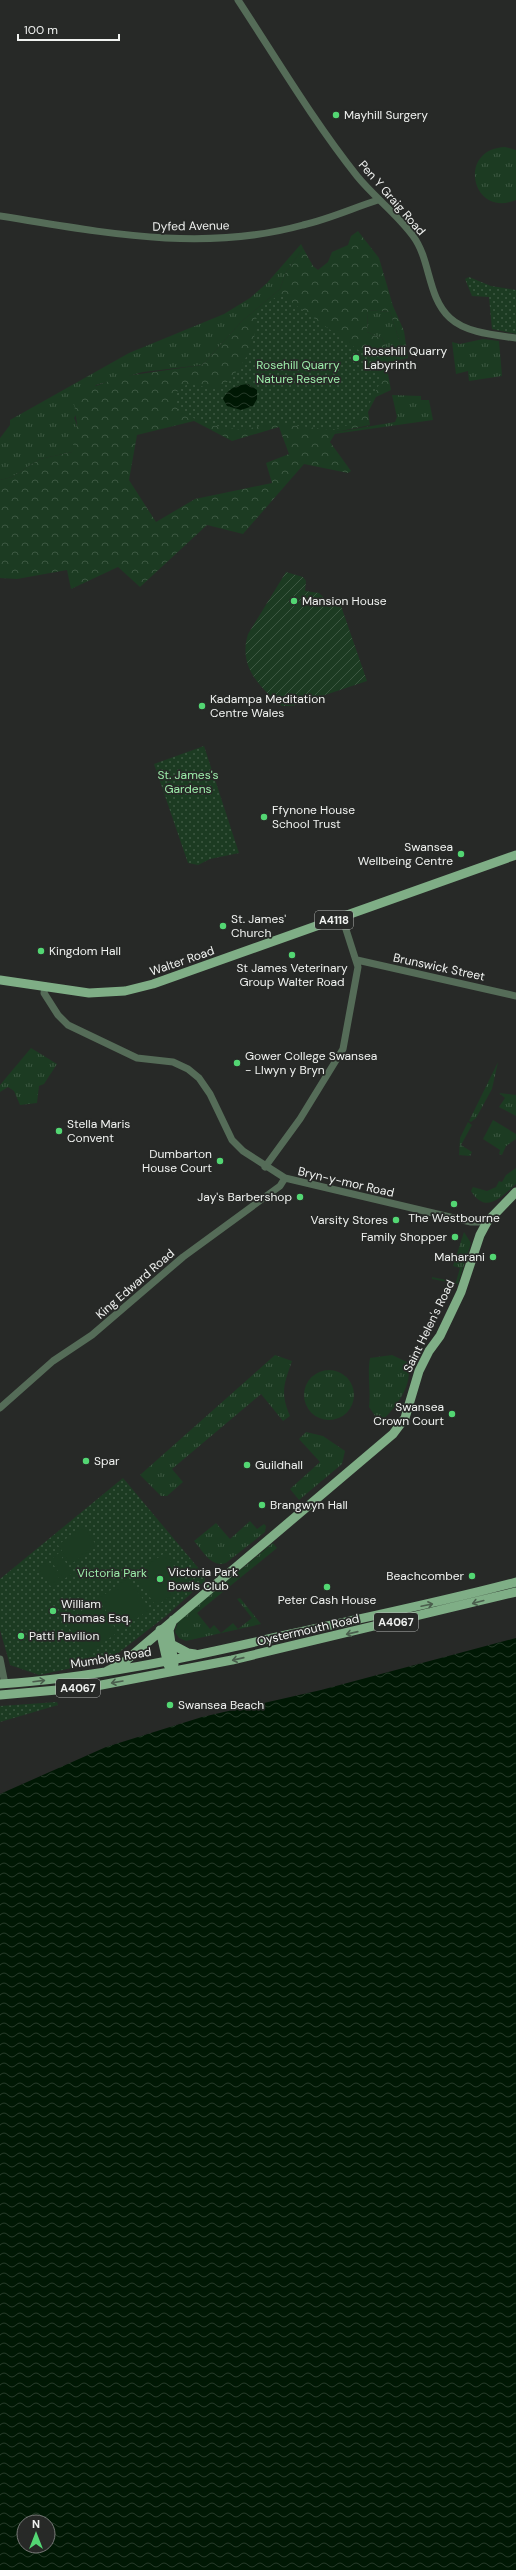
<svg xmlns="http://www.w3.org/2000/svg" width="516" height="2570" viewBox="0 0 516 2570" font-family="'DM Sans',sans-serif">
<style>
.grass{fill:url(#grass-tufts)}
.forest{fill:url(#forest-crowns);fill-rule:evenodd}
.park{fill:url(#park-dots)}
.garden{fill:url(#garden-furrows)}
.pitch{fill:#1c3b22}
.water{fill:url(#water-waves);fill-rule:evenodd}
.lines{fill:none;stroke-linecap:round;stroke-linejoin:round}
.minor{stroke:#556c58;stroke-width:7}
.major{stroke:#7fae86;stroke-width:9}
.oneway{stroke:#4a5e4d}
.poi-dot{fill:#53d673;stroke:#272927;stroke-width:1.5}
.labels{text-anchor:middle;stroke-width:3.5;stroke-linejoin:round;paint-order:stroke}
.shield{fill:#272927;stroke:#b4b6b4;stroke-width:1}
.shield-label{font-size:11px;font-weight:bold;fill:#f0f2f0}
.poi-label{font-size:12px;fill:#f0f2f0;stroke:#272927;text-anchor:start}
.street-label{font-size:12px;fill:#f0f2f0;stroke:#272927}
.park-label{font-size:12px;fill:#9ceca9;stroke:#272927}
</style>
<defs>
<pattern id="grass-tufts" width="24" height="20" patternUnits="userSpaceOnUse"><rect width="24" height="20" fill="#1c3b22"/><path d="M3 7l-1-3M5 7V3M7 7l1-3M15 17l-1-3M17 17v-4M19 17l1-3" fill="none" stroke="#3d5842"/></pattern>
<pattern id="forest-crowns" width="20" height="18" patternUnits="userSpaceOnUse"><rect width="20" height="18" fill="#1c3b22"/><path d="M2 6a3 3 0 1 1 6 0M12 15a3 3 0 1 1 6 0" fill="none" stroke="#3d5842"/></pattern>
<pattern id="park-dots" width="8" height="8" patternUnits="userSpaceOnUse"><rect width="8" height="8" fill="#1c3b22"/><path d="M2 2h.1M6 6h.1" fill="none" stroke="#3d5842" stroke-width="1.8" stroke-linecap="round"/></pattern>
<pattern id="garden-furrows" width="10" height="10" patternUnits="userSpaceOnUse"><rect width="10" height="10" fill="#1c3b22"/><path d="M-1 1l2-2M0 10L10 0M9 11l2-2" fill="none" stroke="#3d5842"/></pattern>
<pattern id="water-waves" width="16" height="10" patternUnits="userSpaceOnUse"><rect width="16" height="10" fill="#001804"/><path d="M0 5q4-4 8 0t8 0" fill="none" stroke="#263a29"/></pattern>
</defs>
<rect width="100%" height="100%" fill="#272927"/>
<!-- grass -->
<path class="grass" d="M 505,147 L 516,150 L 516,200 C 472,219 456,149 505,147 Z
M 301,244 L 303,248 L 286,272 L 280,289 L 242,321 L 202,365 L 143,372 L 96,385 L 74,418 C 80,429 76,440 72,452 L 40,459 L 12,477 L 0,480 L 0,438 L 10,425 L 10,420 L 129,353 L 224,314 L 250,298 L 267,283 Z
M 368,310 L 390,312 L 404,355 L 388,351 L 382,338 L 367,332 Z
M 483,339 L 499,341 L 502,376 L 469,381 L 468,371 L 456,374 L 452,342 L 460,344 Z
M 392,395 L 421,396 L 421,400 L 429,400 L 433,420 L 334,434 L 336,432 L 395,422 L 397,417 Z
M 31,1048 L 57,1064 L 44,1084 L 39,1086 L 37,1103 L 20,1105 L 14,1091 L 8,1087 L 0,1092 L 0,1085 Z
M 498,1062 L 492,1089 L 476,1118 L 471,1122 L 469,1121 Z
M 499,1093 L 516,1095 L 516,1116 L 499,1107 L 505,1098 Z
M 493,1120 L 516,1134 L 516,1139 L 506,1146 L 502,1155 L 499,1154 L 500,1150 L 483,1139 Z
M 468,1122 L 472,1125 L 461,1145 L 472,1152 L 470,1156 L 459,1155 L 460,1138 Z
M 516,1168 L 516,1184 C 501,1197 486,1215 471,1191 L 473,1187 L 487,1191 L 496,1187 L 499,1181 L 502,1182 L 506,1175 Z
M 464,1232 L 471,1243 L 458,1284 L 432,1279 L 432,1277 L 456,1282 L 460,1268 L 453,1266 Z
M 275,1355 L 292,1361 C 284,1384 280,1393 290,1416 L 283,1421 L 261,1394 L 172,1469 L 183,1482 L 167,1496 L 161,1496 L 140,1475 Z
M 392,1355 L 407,1362 C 415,1385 395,1408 380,1423 L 369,1407 C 371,1390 367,1374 370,1358 Z
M304 1395a25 25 0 1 1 50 0a25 25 0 1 1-50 0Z
M 306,1432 L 323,1436 L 345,1451 L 342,1464 L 299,1500 L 290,1489 L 320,1462 L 299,1439 Z
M 250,1521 L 257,1529 L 264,1524 L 266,1526 L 265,1532 L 226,1563 C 211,1568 203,1551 194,1541 L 216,1523 L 230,1539 Z
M 273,1543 L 277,1548 L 229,1587 L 226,1582 Z
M 220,1587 L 224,1591 L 197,1613 L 210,1629 L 214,1625 L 221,1633 L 233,1623 L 238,1629 L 252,1618 L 237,1599 L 240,1598 L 261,1624 L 186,1641 L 179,1638 L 175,1632 L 178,1621 Z"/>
<!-- forest -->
<path class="forest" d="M 358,231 L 379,258 L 393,306 L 404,331 L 408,358 L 386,363 L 391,390 L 376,397 L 368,412 L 370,425 L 336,432 L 330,442 L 351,471 L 348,473 L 304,464 L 243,534 L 207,525 L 140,587 L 118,567 L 71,589 L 67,570 L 17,579 L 0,578 L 0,480 L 12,477 L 40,459 L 72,452 L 77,424 L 74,403 L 83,391 L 119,377 L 202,365 L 242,321 L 280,289 L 286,272 L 303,248 L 313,266 L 318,270 L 328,262 L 332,252 L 348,245 L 351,236 ZM 368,310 L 390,312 L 404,355 L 388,351 L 382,338 L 367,332 ZM 194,421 L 232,441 L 279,427 L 289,454 L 266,463 L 272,483 L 195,499 L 156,522 L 129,480 L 137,435 Z"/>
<!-- park -->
<path class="park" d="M 469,277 L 491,286 L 516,290 L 516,334 L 492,329 L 489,297 L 472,296 L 465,279 Z
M 280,294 L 371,359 L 382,379 L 364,414 L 354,423 L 333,430 L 274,423 L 242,430 L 205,424 L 178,410 L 175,394 C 192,376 194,387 213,389 C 227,390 248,357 252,345 C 256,335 256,322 257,311 Z
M 204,746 L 239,853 L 210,859 L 198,865 L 188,863 L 154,764 Z
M 123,1478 L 205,1576 L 205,1581 L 166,1616 L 117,1654 L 100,1662 L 39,1675 L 10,1665 L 0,1630 L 0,1579 Z
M 57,1702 L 58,1705 L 0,1722 L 0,1706 Z"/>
<!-- garden -->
<path class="garden" d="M 286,572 L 303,577 L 306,581 L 305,591 L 319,593 L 327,601 L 340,603 L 367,681 L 292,706 L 282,706 C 259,687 238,666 248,634 Z"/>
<!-- pitch -->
<path class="pitch" d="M 83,1526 L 97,1546 L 71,1564 L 58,1545 Z
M 59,1553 L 73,1573 L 64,1579 L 50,1560 Z
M 165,1553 L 187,1585 L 156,1606 L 134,1574 Z
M 48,1561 L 61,1581 L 52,1588 L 38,1568 Z
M 128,1578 L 150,1609 L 120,1631 L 98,1599 Z
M 96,1601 L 118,1632 L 87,1654 L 65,1622 Z"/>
<!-- water -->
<path class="water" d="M 248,384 L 257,390 L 257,399 L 253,406 L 241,410 L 227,406 L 223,399 C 228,388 237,385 248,384 Z
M 516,1638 L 516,2570 L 0,2570 L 0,1794 L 106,1747 L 202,1717 L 321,1690 ZM 24,2522 L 48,2522 L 48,2546 L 24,2546 Z"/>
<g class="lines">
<!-- minor -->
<path class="minor" d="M 238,0 C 276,58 314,122 357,176 C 374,197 397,214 413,236 C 431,260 427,297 450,318 C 466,333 495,335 516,338
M 0,216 C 101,232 202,253 303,225 C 329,219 353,208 378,200
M 357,960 L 516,996
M 45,986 L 44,993 L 58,1015 L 68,1025 L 137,1058 L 173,1062 L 188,1069 L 199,1078 L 210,1094 L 232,1140 L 243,1151 L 285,1178 L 471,1222 L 487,1222
M 265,1167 L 300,1119 L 343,1049 L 358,967 L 342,917
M 0,1408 L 53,1361 L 92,1335 L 183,1257 L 280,1186 L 285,1178
M 0,1659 L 5,1684"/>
<!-- major -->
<path class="major" d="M 0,980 L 89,993 L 125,991 L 153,984 L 516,855
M 173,1620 L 169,1630 L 174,1664
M 160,1630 L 168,1665
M 171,1644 L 188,1653 L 195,1654
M 107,1671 L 123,1663 L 393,1434 L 405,1418 L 419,1371 L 429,1351 L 440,1336 L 461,1292 L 480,1235 L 487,1222 L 516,1192
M 0,1684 C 93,1678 186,1658 277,1637 C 357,1619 437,1603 516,1582
M 0,1695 L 91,1687 L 232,1660 L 516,1592"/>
</g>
<!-- one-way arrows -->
<defs><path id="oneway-shaft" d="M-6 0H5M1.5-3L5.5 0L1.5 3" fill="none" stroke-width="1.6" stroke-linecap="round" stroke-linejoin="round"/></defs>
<g class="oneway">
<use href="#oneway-shaft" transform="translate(478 1602) rotate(165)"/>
<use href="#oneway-shaft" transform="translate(427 1605) rotate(-12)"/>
<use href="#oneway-shaft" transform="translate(352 1633) rotate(167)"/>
<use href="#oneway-shaft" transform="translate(238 1659) rotate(167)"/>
<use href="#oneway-shaft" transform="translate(39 1681) rotate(-7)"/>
<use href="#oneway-shaft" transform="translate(117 1682) rotate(170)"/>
</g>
<!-- markers -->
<g class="poi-dot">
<circle cx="336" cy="115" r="4"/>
<circle cx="356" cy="358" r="4"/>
<circle cx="294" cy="601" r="4"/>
<circle cx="202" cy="706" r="4"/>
<circle cx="264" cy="817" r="4"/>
<circle cx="461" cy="854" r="4"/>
<circle cx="223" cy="926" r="4"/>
<circle cx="41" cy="951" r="4"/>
<circle cx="292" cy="955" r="4"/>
<circle cx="237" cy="1063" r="4"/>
<circle cx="59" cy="1131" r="4"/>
<circle cx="220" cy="1161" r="4"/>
<circle cx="300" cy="1197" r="4"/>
<circle cx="454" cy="1204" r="4"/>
<circle cx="396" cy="1220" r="4"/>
<circle cx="455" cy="1237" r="4"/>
<circle cx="493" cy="1257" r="4"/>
<circle cx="452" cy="1414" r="4"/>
<circle cx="86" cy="1461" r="4"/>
<circle cx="247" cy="1465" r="4"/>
<circle cx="262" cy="1505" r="4"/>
<circle cx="472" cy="1576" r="4"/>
<circle cx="160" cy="1579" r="4"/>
<circle cx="327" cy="1587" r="4"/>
<circle cx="53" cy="1611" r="4"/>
<circle cx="21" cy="1636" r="4"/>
<circle cx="170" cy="1705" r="4"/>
</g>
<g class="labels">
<!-- shield labels -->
<g class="shield">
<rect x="315" y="911" width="38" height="18" rx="3"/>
<rect x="374" y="1613" width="44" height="18" rx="3"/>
<rect x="56" y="1679" width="44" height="18" rx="3"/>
</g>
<g class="shield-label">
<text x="334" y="924">A4118</text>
<text x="396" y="1626">A4067</text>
<text x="78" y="1692">A4067</text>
</g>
<!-- poi labels -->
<g class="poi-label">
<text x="344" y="119">Mayhill Surgery</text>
<text x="364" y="355">Rosehill Quarry<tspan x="364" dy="14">Labyrinth</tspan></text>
<text x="302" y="605">Mansion House</text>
<text x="210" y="703">Kadampa Meditation<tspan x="210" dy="14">Centre Wales</tspan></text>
<text x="272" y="814">Ffynone House<tspan x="272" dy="14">School Trust</tspan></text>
<text x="453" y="851" text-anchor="end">Swansea<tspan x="453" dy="14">Wellbeing Centre</tspan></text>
<text x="231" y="923">St. James'<tspan x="231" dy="14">Church</tspan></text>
<text x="49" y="955">Kingdom Hall</text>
<text x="292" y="972" text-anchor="middle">St James Veterinary<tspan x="292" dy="14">Group Walter Road</tspan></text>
<text x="245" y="1060">Gower College Swansea<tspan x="245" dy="14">- Llwyn y Bryn</tspan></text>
<text x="67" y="1128">Stella Maris<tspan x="67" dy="14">Convent</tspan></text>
<text x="212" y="1158" text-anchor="end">Dumbarton<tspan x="212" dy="14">House Court</tspan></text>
<text x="292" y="1201" text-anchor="end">Jay's Barbershop</text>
<text x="454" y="1222" text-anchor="middle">The Westbourne</text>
<text x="388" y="1224" text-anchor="end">Varsity Stores</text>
<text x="447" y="1241" text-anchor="end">Family Shopper</text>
<text x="485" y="1261" text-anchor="end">Maharani</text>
<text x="444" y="1411" text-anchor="end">Swansea<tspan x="444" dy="14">Crown Court</tspan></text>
<text x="94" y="1465">Spar</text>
<text x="255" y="1469">Guildhall</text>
<text x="270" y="1509">Brangwyn Hall</text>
<text x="168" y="1576">Victoria Park<tspan x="168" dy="14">Bowls Club</tspan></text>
<text x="464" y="1580" text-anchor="end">Beachcomber</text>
<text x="327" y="1604" text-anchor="middle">Peter Cash House</text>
<text x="61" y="1608">William<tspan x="61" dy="14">Thomas Esq.</tspan></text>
<text x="29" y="1640">Patti Pavilion</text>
<text x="178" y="1709">Swansea Beach</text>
</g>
<!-- street labels -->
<g class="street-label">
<text transform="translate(392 198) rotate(49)" y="4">Pen Y Graig Road</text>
<text transform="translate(191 226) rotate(-1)" y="4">Dyfed Avenue</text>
<text transform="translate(182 961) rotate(-19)" y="4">Walter Road</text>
<text transform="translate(439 967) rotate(12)" y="4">Brunswick Street</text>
<text transform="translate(346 1182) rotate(13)" y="4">Bryn-y-mor Road</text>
<text transform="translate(135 1284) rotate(-41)" y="4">King Edward Road</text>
<text transform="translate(429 1326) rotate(-64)" y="4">Saint Helen's Road</text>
<text transform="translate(308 1630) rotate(-13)" y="4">Oystermouth Road</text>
<text transform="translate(111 1658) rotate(-9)" y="4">Mumbles Road</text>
</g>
<!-- park labels -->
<g class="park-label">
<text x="298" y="369">Rosehill Quarry<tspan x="298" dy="14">Nature Reserve</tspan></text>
<text x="188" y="779">St. James's<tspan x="188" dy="14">Gardens</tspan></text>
<text x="112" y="1577">Victoria Park</text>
</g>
</g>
<!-- north arrow -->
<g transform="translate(36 2534)"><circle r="19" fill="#272927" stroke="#777977"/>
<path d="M0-3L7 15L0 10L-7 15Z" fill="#53d673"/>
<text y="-6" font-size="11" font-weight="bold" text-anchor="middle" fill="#f0f2f0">N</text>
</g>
<!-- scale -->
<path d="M18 34v6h101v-6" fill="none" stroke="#f0f2f0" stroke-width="2"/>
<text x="24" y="34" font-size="12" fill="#f0f2f0" stroke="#272927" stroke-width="3" paint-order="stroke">100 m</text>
</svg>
